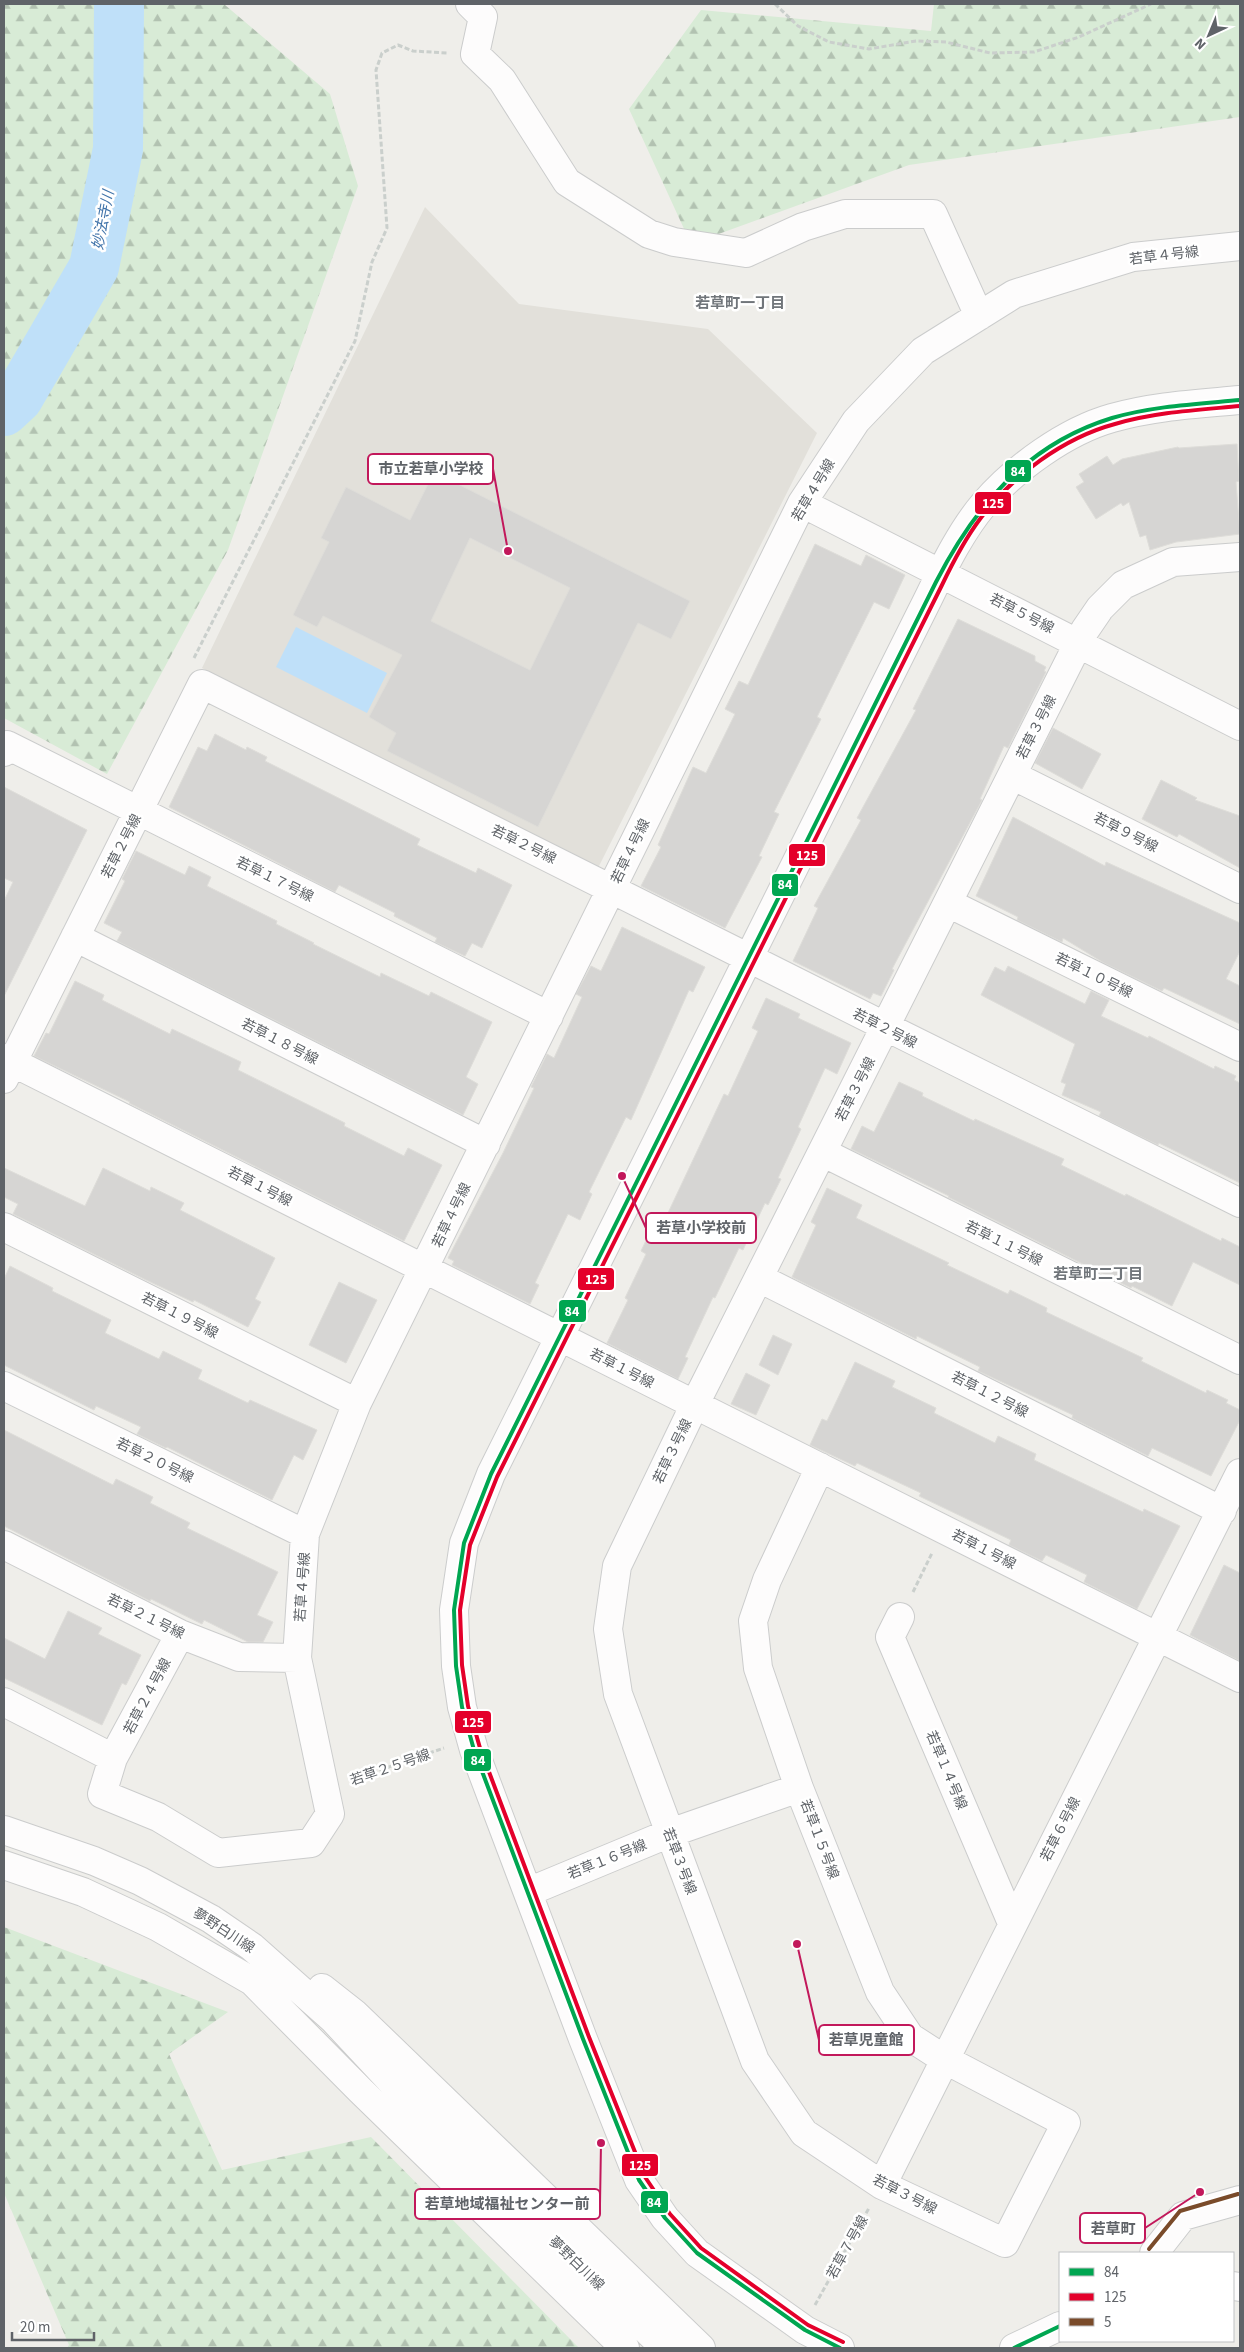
<svg xmlns="http://www.w3.org/2000/svg" width="1244" height="2352" viewBox="0 0 1244 2352" font-family="'Source Sans 3','Noto Sans JP',sans-serif">
<style>
.education{fill:#e2e0da}
.forest{fill:url(#forest-firs)}
.water{fill:#bfe0f9}
.lines{fill:none;stroke-linecap:round;stroke-linejoin:round}
.river{stroke:#bfe0f9;stroke-width:50}
.building{fill:#d6d5d3;stroke:#deddd9;fill-rule:evenodd}
.minor-casing{stroke:#cbcccc;stroke-width:30}
.path{stroke:#cacfcc;stroke-width:3;stroke-dasharray:5 2.5;stroke-linecap:butt}
.minor{stroke:#fdfcfc;stroke-width:28}
.bus-1-casing{stroke:#fff;stroke-width:8}
.bus-2-casing{stroke:#fff;stroke-width:8}
.bus-3-casing{stroke:#fff;stroke-width:8}
.bus-1{stroke:#00a651;stroke-width:4}
.bus-2{stroke:#e4002b;stroke-width:4}
.bus-3{stroke:#7a4b2a;stroke-width:4}
.labels{text-anchor:middle;stroke-width:5;stroke-linejoin:round;paint-order:stroke}
.street-label{font-size:14px;fill:#5f6368;stroke:#fff}
.water-label{font-size:15px;font-style:italic;fill:#4174aa;stroke:#fff}
.neighbourhood-label{font-size:15px;font-weight:bold;fill:#70757a;stroke:#fff}
.leader{fill:none;stroke:#c2185b;stroke-width:2}
.callout-dot{fill:#c2185b;stroke:#fff;stroke-width:2}
.callout{fill:#fff;stroke:#c2185b;stroke-width:2}
.callout-label{font-size:15px;text-anchor:middle;font-weight:bold;fill:#5f6368}
.line-badge{stroke:#fff;stroke-width:2}
.badge-label{font-size:14px;text-anchor:middle;font-weight:bold;fill:#fff}
</style>
<defs>
<pattern id="forest-firs" width="22" height="20" patternUnits="userSpaceOnUse" patternTransform="scale(1.25)"><rect width="22" height="20" fill="#d8ebd6"/><path d="M5 1l3.5 6h-7zM16 11l3.5 6h-7z" fill="#b2c2b1"/></pattern>
</defs>
<rect width="100%" height="100%" fill="#efeeea"/>
<!-- education -->
<path class="education" d="M 425,207 L 519,304 L 708,329 L 817,433 L 598,868 L 202,668 Z"/>
<!-- forest -->
<path class="forest" d="M 4,4 L 226,4 L 225,5 L 330,94 L 358,186 L 228,550 L 107,774 L 4,718 Z
M 934,4 L 1240,4 L 1240,117 L 909,165 L 691,244 L 629,109 L 701,10 L 931,31 Z
M 4,1927 L 228,2012 L 169,2054 L 222,2170 L 371,2137 L 579,2348 L 67,2348 L 69,2345 L 4,2193 Z"/>
<!-- water -->
<path class="water" d="M 296,627 L 387,673 L 367,713 L 276,667 Z"/>
<g class="lines">
<!-- river -->
<path class="river" d="M 4,411 L 18,398 L 94,267 L 118,149 L 119,4"/>
</g>
<!-- building -->
<path class="building" d="M 1237,444 L 1239,481 L 1236,482 L 1240,534 L 1176,542 L 1150,550 L 1146,535 L 1140,537 L 1129,502 L 1123,506 L 1121,503 L 1096,519 L 1076,487 L 1084,482 L 1079,474 L 1107,456 L 1113,465 L 1122,459 L 1178,447 L 1179,448 Z
M 434,472 L 690,601 L 671,639 L 638,623 L 538,827 L 387,751 L 396,733 L 369,717 L 402,655 L 323,616 L 317,627 L 293,615 L 329,542 L 321,538 L 346,487 L 410,520 ZM 470,538 L 570,588 L 530,670 L 431,621 Z
M 815,544 L 861,566 L 866,555 L 905,575 L 889,609 L 874,602 L 847,656 L 817,717 L 821,719 L 774,812 L 779,814 L 759,856 L 762,857 L 725,928 L 641,886 L 661,847 L 658,845 L 693,767 L 706,773 L 735,714 L 725,709 L 739,681 L 748,685 Z
M 958,619 L 1035,656 L 1035,661 L 1046,667 L 1044,671 L 1046,672 L 1008,748 L 1004,746 L 980,799 L 982,800 L 892,969 L 894,970 L 881,996 L 873,993 L 870,999 L 793,961 L 818,908 L 814,906 L 861,820 L 857,818 L 916,710 L 913,709 Z
M 1053,728 L 1101,754 L 1082,789 L 1035,763 Z
M 215,734 L 246,750 L 247,747 L 267,757 L 265,761 L 420,839 L 417,845 L 476,873 L 478,868 L 512,885 L 482,948 L 472,943 L 465,956 L 435,942 L 437,938 L 394,916 L 395,913 L 339,885 L 335,892 L 169,807 L 198,747 L 207,751 Z
M 1161,780 L 1197,798 L 1195,800 L 1240,816 L 1240,868 L 1179,834 L 1177,837 L 1142,819 Z
M 4,787 L 87,830 L 4,996 L 4,901 L 13,882 L 4,878 Z
M 1013,817 L 1105,866 L 1106,862 L 1240,923 L 1240,951 L 1226,979 L 1240,986 L 1240,1024 L 1164,988 L 1162,991 L 1104,963 L 1063,938 L 1062,942 L 1017,920 L 1018,917 L 976,896 Z
M 136,851 L 185,875 L 189,866 L 211,877 L 207,886 L 277,921 L 276,924 L 314,943 L 313,944 L 380,977 L 381,973 L 429,996 L 431,992 L 492,1022 L 466,1077 L 478,1084 L 463,1115 L 117,941 L 122,932 L 104,923 L 125,881 L 122,879 Z
M 622,927 L 705,967 L 693,992 L 689,990 L 631,1120 L 626,1117 L 589,1192 L 592,1194 L 580,1220 L 568,1214 L 535,1283 L 539,1285 L 530,1304 L 452,1265 L 454,1261 L 448,1258 L 503,1153 L 534,1088 L 531,1087 L 547,1054 L 554,1058 L 582,997 L 576,994 L 591,966 L 601,971 Z
M 1008,966 L 1085,1004 L 1091,991 L 1109,1000 L 1101,1016 L 1148,1038 L 1149,1036 L 1214,1069 L 1215,1066 L 1236,1076 L 1234,1080 L 1240,1083 L 1240,1183 L 1159,1143 L 1158,1145 L 1117,1125 L 1099,1116 L 1101,1112 L 1062,1095 L 1066,1084 L 1061,1082 L 1075,1044 L 981,995 L 995,967 L 1005,972 Z
M 75,981 L 104,995 L 102,1000 L 170,1034 L 172,1029 L 241,1062 L 238,1070 L 345,1123 L 344,1126 L 404,1156 L 408,1148 L 442,1165 L 404,1241 L 129,1103 L 130,1102 L 34,1056 L 46,1033 L 49,1034 Z
M 766,998 L 800,1014 L 798,1018 L 851,1043 L 837,1074 L 825,1068 L 798,1127 L 801,1129 L 778,1178 L 781,1179 L 768,1205 L 765,1203 L 743,1250 L 739,1248 L 715,1298 L 713,1297 L 685,1357 L 688,1358 L 678,1379 L 607,1343 L 628,1300 L 625,1298 L 646,1254 L 641,1251 L 652,1228 L 659,1232 L 724,1094 L 728,1096 L 758,1031 L 752,1028 Z
M 899,1082 L 923,1093 L 922,1096 L 974,1121 L 975,1119 L 1064,1159 L 1061,1165 L 1125,1196 L 1126,1194 L 1221,1241 L 1222,1238 L 1240,1247 L 1240,1285 L 1193,1262 L 1172,1306 L 1132,1286 L 1131,1288 L 948,1197 L 949,1196 L 851,1149 L 862,1126 L 874,1132 Z
M 4,1168 L 85,1206 L 103,1168 L 150,1191 L 151,1187 L 184,1203 L 180,1210 L 275,1258 L 255,1299 L 261,1302 L 248,1327 L 194,1300 L 193,1302 L 144,1279 L 13,1214 L 18,1204 L 4,1197 Z
M 827,1188 L 862,1205 L 856,1218 L 949,1263 L 947,1265 L 1008,1294 L 1010,1290 L 1047,1308 L 1046,1312 L 1143,1358 L 1141,1361 L 1206,1393 L 1207,1390 L 1228,1400 L 1226,1403 L 1240,1410 L 1240,1420 L 1211,1476 L 1152,1448 L 1148,1456 L 1072,1418 L 1073,1415 L 978,1371 L 980,1367 L 917,1336 L 916,1339 L 792,1277 L 816,1225 L 811,1222 Z
M 10,1266 L 53,1288 L 52,1291 L 111,1320 L 105,1333 L 159,1359 L 163,1351 L 202,1370 L 198,1379 L 248,1403 L 250,1400 L 317,1430 L 303,1460 L 294,1455 L 272,1500 L 167,1447 L 166,1448 L 137,1434 L 141,1427 L 96,1406 L 94,1410 L 4,1365 L 4,1279 Z
M 339,1282 L 377,1300 L 346,1363 L 309,1345 Z
M 773,1335 L 792,1344 L 778,1375 L 759,1365 Z
M 855,1362 L 895,1381 L 892,1387 L 936,1408 L 934,1413 L 995,1443 L 998,1436 L 1036,1454 L 1034,1460 L 1143,1512 L 1144,1509 L 1180,1526 L 1137,1609 L 1084,1582 L 1087,1575 L 1046,1555 L 1042,1561 L 1009,1545 L 1011,1540 L 919,1496 L 921,1493 L 857,1463 L 855,1466 L 810,1445 L 822,1419 L 827,1421 Z
M 746,1373 L 770,1385 L 756,1415 L 731,1404 Z
M 4,1430 L 113,1485 L 116,1479 L 153,1497 L 150,1503 L 190,1523 L 187,1528 L 278,1572 L 257,1615 L 273,1622 L 263,1642 L 248,1642 L 204,1620 L 202,1624 L 151,1599 L 150,1601 L 4,1526 Z
M 1224,1565 L 1240,1573 L 1240,1661 L 1190,1635 Z
M 68,1611 L 102,1628 L 98,1634 L 141,1655 L 126,1685 L 122,1683 L 102,1725 L 4,1678 L 4,1638 L 45,1659 Z"/>
<g class="lines">
<defs>
<path id="minor" d="M 470,4 L 483,17 L 475,54 L 502,80 L 567,182 L 649,234 L 674,242 L 746,253 L 803,227 L 845,214 L 933,214 L 979,316
M 802,503 L 1240,726
M 4,752 L 7,745 L 549,1016
M 1012,775 L 1240,889
M 948,903 L 1240,1047
M 75,937 L 486,1144
M 4,1058 L 1240,1678
M 4,1079 L 202,684 C 549,856 893,1032 1240,1203
M 822,1152 L 1240,1360
M 4,1227 L 357,1403
M 759,1278 L 1222,1511
M 4,1386 L 305,1534
M 820,1467 L 767,1580 L 753,1621 L 758,1668 L 799,1788 L 880,1992 L 910,2037 L 944,2059 L 1066,2123 L 1005,2243 L 882,2185 L 804,2133 L 755,2061 L 618,1694 L 608,1629 L 617,1566 L 695,1404 L 1085,630 L 1100,608 L 1123,585 L 1173,562 L 1240,557
M 4,1545 L 180,1634 L 239,1657 L 297,1658
M 900,1617 L 890,1637 L 1012,1923
M 4,1702 L 113,1758 L 102,1794 L 158,1817 L 218,1853 L 311,1843 L 330,1814 L 297,1658 L 305,1534 L 357,1403 L 802,503 L 856,421 L 923,351 L 1014,294 L 1133,257 L 1240,246
M 113,1758 L 180,1634
M 4,1830 L 94,1861 L 140,1881 L 211,1919 L 252,1947 L 333,2019 L 403,2094 L 665,2348
M 4,1865 L 83,1892 L 158,1927 L 252,1981 L 266,1991
M 528,1892 L 670,1833 L 799,1788
M 252,1981 L 360,2090 L 625,2348
M 322,1988 L 355,2014 L 701,2348
M 882,2185 L 1240,1473
M 1154,2253 L 1183,2216 L 1240,2200
M 1233,2286 L 1240,2287
M 840,2348 L 805,2330 L 697,2253 L 665,2218 L 639,2180 L 583,2039 L 474,1750 L 462,1707 L 456,1666 L 454,1610 L 464,1543 L 491,1474 L 923,609 C 940,575 959,533 984,504 C 1015,468 1066,431 1112,418 C 1154,406 1197,404 1240,400
M 1014,2348 L 1060,2326"/>
</defs>
<!-- minor casing -->
<use href="#minor" class="minor-casing"/>
<!-- path -->
<path class="path" d="M 775,4 L 798,26 L 829,42 L 869,49 L 916,41 L 946,42 L 990,53 L 1034,52 L 1079,37 L 1151,4
M 194,658 L 355,341 L 372,262 L 387,228 L 376,70 L 382,53 L 398,45 L 413,51 L 448,53
M 913,1592 L 932,1553
M 351,1780 L 444,1748
M 815,2305 L 869,2208"/>
<!-- minor -->
<use href="#minor" class="minor"/>
<defs>
<path id="bus-1" d="M 840,2348 L 805,2330 L 697,2253 L 665,2218 L 639,2180 L 583,2039 L 474,1750 L 462,1707 L 456,1666 L 454,1610 L 464,1543 L 491,1474 L 936,582 C 975,506 1027,444 1112,418 C 1153,406 1197,404 1240,400
M 1014,2348 L 1060,2326"/>
<path id="bus-2" d="M 843,2342 L 808,2325 L 701,2248 L 670,2214 L 645,2177 L 589,2037 L 480,1748 L 468,1706 L 462,1665 L 460,1610 L 470,1545 L 497,1477 L 942,585 C 953,562 965,539 980,519 C 1012,476 1063,438 1115,424 C 1156,412 1198,410 1240,406"/>
<path id="bus-3" d="M 1149,2249 L 1180,2211 L 1238,2194"/>
</defs>
<!-- bus-1 casing -->
<use href="#bus-1" class="bus-1-casing"/>
<!-- bus-2 casing -->
<use href="#bus-2" class="bus-2-casing"/>
<!-- bus-3 casing -->
<use href="#bus-3" class="bus-3-casing"/>
<!-- bus-1 -->
<use href="#bus-1" class="bus-1"/>
<!-- bus-2 -->
<use href="#bus-2" class="bus-2"/>
<!-- bus-3 -->
<use href="#bus-3" class="bus-3"/>
</g>
<g class="labels">
<!-- street labels -->
<g class="street-label">
<text transform="translate(1164 255) rotate(-7)" y="5">若草４号線</text>
<text transform="translate(813 490) rotate(-59)" y="5">若草４号線</text>
<text transform="translate(1022 613) rotate(27)" y="5">若草５号線</text>
<text transform="translate(1036 727) rotate(-63)" y="5">若草３号線</text>
<text transform="translate(1126 832) rotate(27)" y="5">若草９号線</text>
<text transform="translate(524 844) rotate(26)" y="5">若草２号線</text>
<text transform="translate(121 846) rotate(-63)" y="5">若草２号線</text>
<text transform="translate(630 851) rotate(-64)" y="5">若草４号線</text>
<text transform="translate(275 879) rotate(26)" y="5">若草１７号線</text>
<text transform="translate(1094 975) rotate(26)" y="5">若草１０号線</text>
<text transform="translate(885 1028) rotate(27)" y="5">若草２号線</text>
<text transform="translate(280 1041) rotate(27)" y="5">若草１８号線</text>
<text transform="translate(855 1089) rotate(-63)" y="5">若草３号線</text>
<text transform="translate(260 1186) rotate(27)" y="5">若草１号線</text>
<text transform="translate(451 1215) rotate(-64)" y="5">若草４号線</text>
<text transform="translate(1004 1243) rotate(26)" y="5">若草１１号線</text>
<text transform="translate(180 1315) rotate(27)" y="5">若草１９号線</text>
<text transform="translate(622 1368) rotate(27)" y="5">若草１号線</text>
<text transform="translate(990 1394) rotate(27)" y="5">若草１２号線</text>
<text transform="translate(672 1451) rotate(-64)" y="5">若草３号線</text>
<text transform="translate(155 1460) rotate(26)" y="5">若草２０号線</text>
<text transform="translate(984 1549) rotate(27)" y="5">若草１号線</text>
<text transform="translate(302 1587) rotate(-86)" y="5">若草４号線</text>
<text transform="translate(146 1616) rotate(26)" y="5">若草２１号線</text>
<text transform="translate(147 1696) rotate(-62)" y="5">若草２４号線</text>
<text transform="translate(390 1767) rotate(-19)" y="5">若草２５号線</text>
<text transform="translate(947 1770) rotate(67)" y="5">若草１４号線</text>
<text transform="translate(1060 1829) rotate(-63)" y="5">若草６号線</text>
<text transform="translate(820 1839) rotate(69)" y="5">若草１５号線</text>
<text transform="translate(607 1859) rotate(-22)" y="5">若草１６号線</text>
<text transform="translate(680 1861) rotate(69)" y="5">若草３号線</text>
<text transform="translate(224 1930) rotate(33)" y="5">夢野白川線</text>
<text transform="translate(905 2194) rotate(27)" y="5">若草３号線</text>
<text transform="translate(847 2247) rotate(-61)" y="5">若草７号線</text>
<text transform="translate(577 2263) rotate(44)" y="5">夢野白川線</text>
</g>
<!-- water labels -->
<g class="water-label">
<text transform="translate(103 220) rotate(-79)" y="5">妙法寺川</text>
</g>
<!-- neighbourhood labels -->
<g class="neighbourhood-label">
<text x="740" y="308">若草町一丁目</text>
<text x="1098" y="1279">若草町二丁目</text>
</g>
</g>
<!-- callouts -->
<path class="leader" d="M508 551L493 469M622 1176L646 1228M797 1944L819 2040M601 2143L600 2204M1200 2192L1145 2228"/>
<g class="callout-dot">
<circle cx="508" cy="551" r="5"/>
<circle cx="622" cy="1176" r="5"/>
<circle cx="797" cy="1944" r="5"/>
<circle cx="601" cy="2143" r="5"/>
<circle cx="1200" cy="2192" r="5"/>
</g>
<g class="callout">
<rect x="368" y="454" width="125" height="30" rx="5"/>
<rect x="646" y="1213" width="110" height="30" rx="5"/>
<rect x="819" y="2025" width="95" height="30" rx="5"/>
<rect x="415" y="2189" width="185" height="30" rx="5"/>
<rect x="1080" y="2213" width="65" height="30" rx="5"/>
</g>
<g class="callout-label">
<text x="431" y="474">市立若草小学校</text>
<text x="701" y="1233">若草小学校前</text>
<text x="866" y="2045">若草児童館</text>
<text x="507" y="2209">若草地域福祉センター前</text>
<text x="1113" y="2234">若草町</text>
</g>
<g class="line-badge">
<rect x="1004" y="459" width="28" height="24" rx="5" fill="#00a651"/>
<rect x="974" y="491" width="38" height="24" rx="5" fill="#e4002b"/>
<rect x="788" y="843" width="38" height="24" rx="5" fill="#e4002b"/>
<rect x="771" y="873" width="28" height="24" rx="5" fill="#00a651"/>
<rect x="577" y="1267" width="38" height="24" rx="5" fill="#e4002b"/>
<rect x="558" y="1299" width="29" height="24" rx="5" fill="#00a651"/>
<rect x="454" y="1710" width="38" height="24" rx="5" fill="#e4002b"/>
<rect x="463" y="1748" width="29" height="24" rx="5" fill="#00a651"/>
<rect x="621" y="2153" width="38" height="24" rx="5" fill="#e4002b"/>
<rect x="640" y="2190" width="29" height="24" rx="5" fill="#00a651"/>
</g>
<g class="badge-label">
<text x="1018" y="476">84</text>
<text x="993" y="508">125</text>
<text x="807" y="860">125</text>
<text x="785" y="889">84</text>
<text x="596" y="1284">125</text>
<text x="572" y="1316">84</text>
<text x="473" y="1727">125</text>
<text x="478" y="1765">84</text>
<text x="640" y="2170">125</text>
<text x="654" y="2207">84</text>
</g>
<!-- border -->
<rect width="1244" height="2352" fill="none" stroke="#5f6368" stroke-width="10"/>
<!-- legend -->
<rect x="1059" y="2252" width="175" height="90" fill="#ffffff" stroke="#bfc1c3"/>
<rect x="1069" y="2268" width="25" height="8" fill="#00a651" stroke="#bfc1c3"/>
<text x="1104" y="2277" font-size="15" fill="#5f6368">84</text>
<rect x="1069" y="2293" width="25" height="8" fill="#e4002b" stroke="#bfc1c3"/>
<text x="1104" y="2302" font-size="15" fill="#5f6368">125</text>
<rect x="1069" y="2318" width="25" height="8" fill="#7a4b2a" stroke="#bfc1c3"/>
<text x="1104" y="2327" font-size="15" fill="#5f6368">5</text>
<!-- north arrow -->
<g transform="translate(1209 35) rotate(224)" stroke="#ffffff" stroke-width="4" paint-order="stroke">
<path d="M0-4L9 19L0 12L-9 19Z" fill="#5f6368"/>
<text y="-8" font-size="14" font-weight="bold" text-anchor="middle" fill="#5f6368">N</text>
</g>
<!-- scale -->
<path d="M12 2332v8h82v-8" fill="none" stroke="#5f6368" stroke-width="2.5"/>
<text x="20" y="2332" font-size="15" fill="#5f6368" stroke="#ffffff" stroke-width="4" paint-order="stroke">20 m</text>
</svg>
